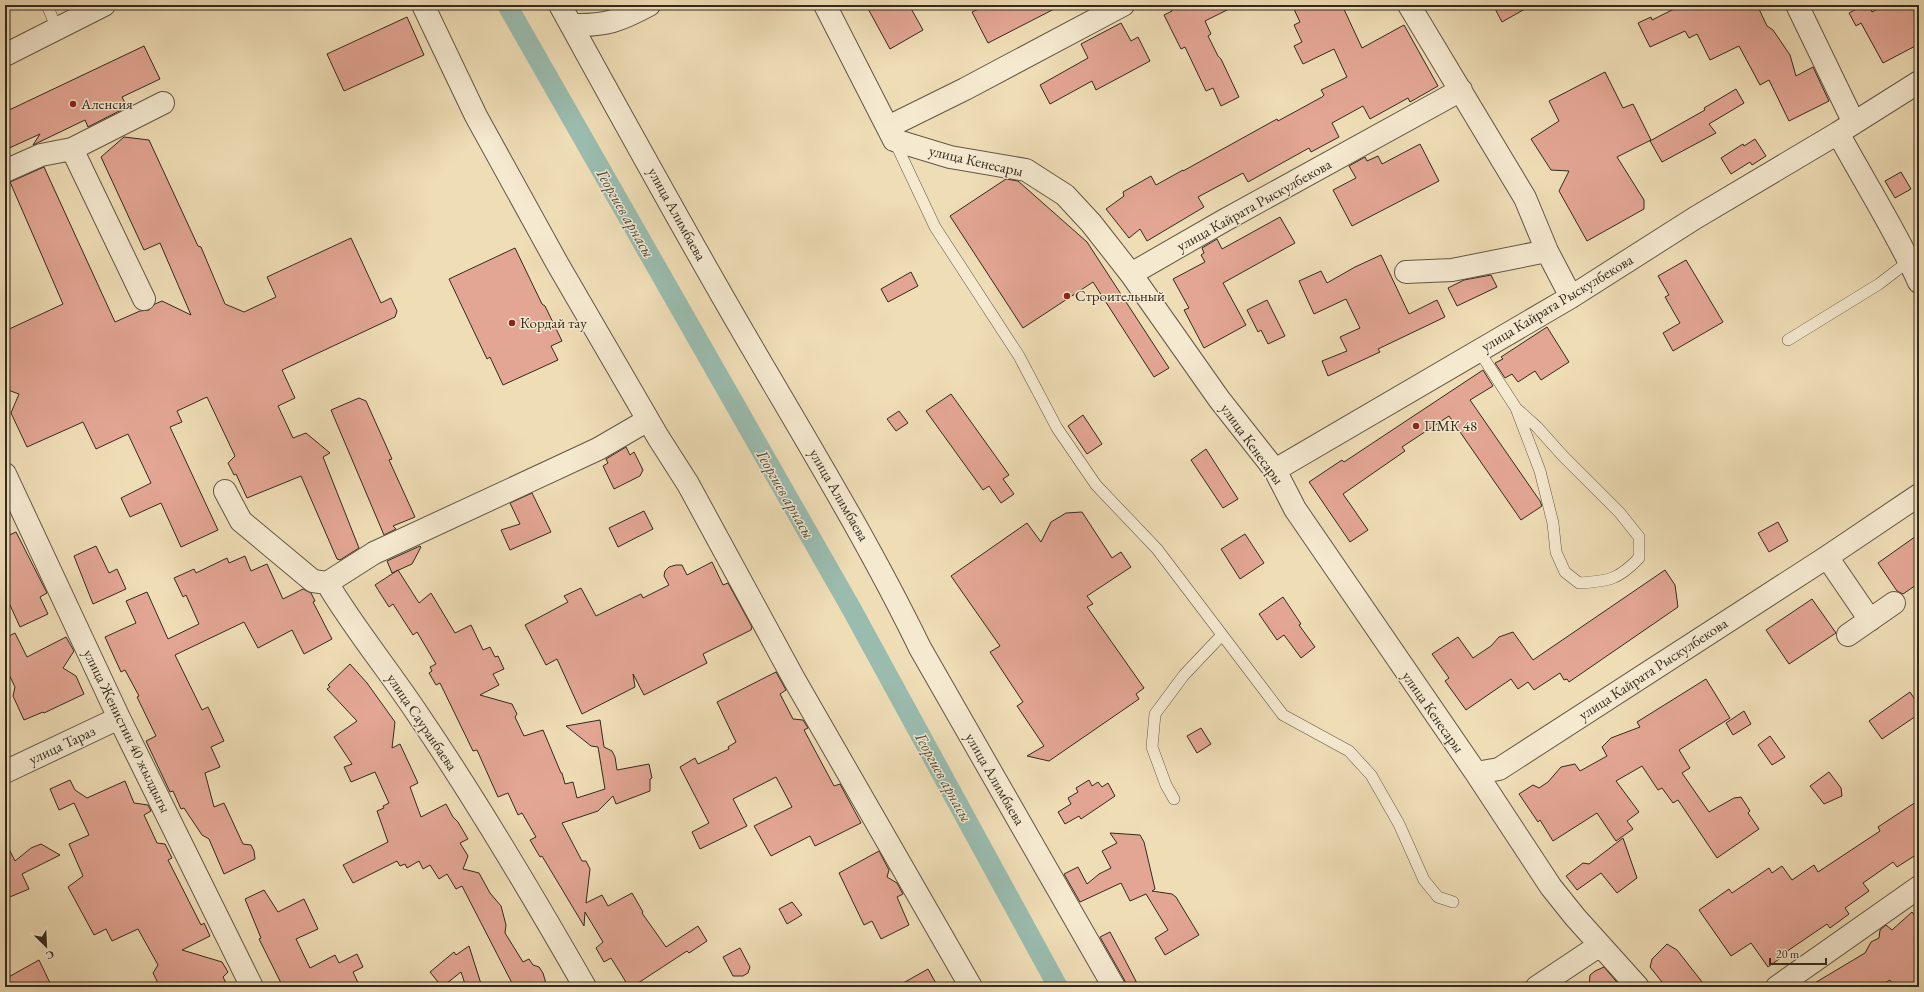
<svg xmlns="http://www.w3.org/2000/svg" width="1924" height="992" viewBox="0 0 1924 992" font-family="'EB Garamond',serif">
<style>
.lines{fill:none;stroke-linecap:round;stroke-linejoin:round}
.canal{stroke:#9abcaf;stroke-width:20}
.building{fill:#e3a694;stroke:#332a1e}
.service-casing{stroke:#625744;stroke-width:12}
.minor-casing{stroke:#625744;stroke-width:24}
.service{stroke:#f5e9d0;stroke-width:11}
.minor{stroke:#f5e9d0;stroke-width:22}
.poi-dot{fill:#8f2418;stroke:#f5e9d0;stroke-width:1.5}
.labels{text-anchor:middle;stroke-width:3;stroke-linejoin:round;paint-order:stroke}
.poi-label{font-size:15px;fill:#332a1e;stroke:#f5e9d0;text-anchor:start}
.street-label{font-size:15px;fill:#332a1e;stroke:#f5e9d0}
.water-label{font-size:16px;font-style:italic;fill:#4d4e42;stroke:#f5e9d0}
</style>
<rect width="100%" height="100%" fill="#efddb6"/>
<filter id="stains"><feTurbulence type="fractalNoise" baseFrequency=".005" numOctaves="4"/><feColorMatrix values="0 0 0 0 .2 0 0 0 0 .09 0 0 0 0 .02 0 0 0 .5 -.17"/></filter>
<radialGradient id="worn" r=".72"><stop offset=".6" stop-color="#630" stop-opacity="0"/><stop offset="1" stop-color="#630" stop-opacity=".3"/></radialGradient>
<g class="lines">
<!-- canal -->
<path class="canal" d="M 507,5 L 851,608 L 1058,987"/>
</g>
<!-- building -->
<path class="building" d="M 866,5 L 909,5 L 923,30 L 890,49 Z
M 987,5 L 1062,5 L 988,43 L 972,12 Z
M 1170,5 L 1237,5 L 1205,21 L 1211,34 L 1208,36 L 1218,56 L 1221,59 L 1239,97 L 1221,106 L 1213,88 L 1206,91 L 1185,47 L 1181,49 L 1164,15 L 1172,11 Z
M 1292,5 L 1342,5 L 1362,48 L 1404,25 L 1438,86 L 1410,102 L 1408,98 L 1370,119 L 1363,106 L 1332,123 L 1339,137 L 1311,152 L 1309,148 L 1248,182 L 1243,173 L 1198,197 L 1204,207 L 1147,241 L 1140,229 L 1129,238 L 1106,209 L 1124,196 L 1123,192 L 1151,176 L 1156,185 L 1183,170 L 1183,171 L 1277,119 L 1278,121 L 1322,97 L 1324,95 L 1321,90 L 1347,77 L 1334,49 L 1303,64 L 1294,46 L 1302,42 L 1294,25 L 1300,22 Z
M 1493,5 L 1532,5 L 1502,22 Z
M 1682,5 L 1749,5 L 1759,9 L 1767,26 L 1773,30 L 1790,55 L 1796,76 L 1813,67 L 1829,101 L 1789,121 L 1769,80 L 1760,85 L 1739,46 L 1710,60 L 1697,34 L 1689,38 L 1685,31 L 1650,47 L 1638,23 L 1651,17 L 1652,20 Z
M 1864,5 L 1868,5 L 1872,12 L 1885,5 L 1911,5 L 1919,21 L 1919,44 L 1883,63 L 1861,23 L 1856,26 L 1849,13 Z
M 407,17 L 424,55 L 344,91 L 327,54 Z
M 1121,23 L 1131,41 L 1138,37 L 1150,61 L 1096,90 L 1092,81 L 1050,104 L 1040,85 L 1088,58 L 1081,44 Z
M 144,46 L 160,79 L 122,97 L 127,107 L 88,127 L 85,120 L 33,145 L 40,134 L 5,150 L 5,112 Z
M 1605,72 L 1623,108 L 1633,104 L 1651,140 L 1617,157 L 1644,200 L 1644,209 L 1587,241 L 1559,191 L 1569,171 L 1551,170 L 1531,139 L 1559,121 L 1549,101 Z
M 1736,89 L 1744,103 L 1709,124 L 1716,133 L 1662,162 L 1650,141 L 1705,110 L 1704,108 Z
M 124,137 L 149,140 L 198,246 L 201,247 L 225,304 L 244,312 L 276,297 L 267,277 L 351,238 L 381,303 L 391,298 L 397,311 L 395,317 L 282,370 L 295,398 L 278,406 L 293,438 L 306,433 L 330,453 L 323,457 L 359,548 L 340,560 L 337,559 L 301,476 L 247,498 L 236,474 L 234,475 L 228,463 L 235,456 L 207,397 L 177,411 L 182,422 L 170,427 L 218,530 L 181,547 L 161,503 L 130,517 L 121,498 L 151,483 L 128,434 L 96,449 L 83,422 L 27,447 L 11,413 L 19,394 L 5,389 L 5,331 L 63,304 L 10,182 L 44,167 L 115,322 L 140,311 L 149,310 L 155,304 L 162,301 L 191,315 L 160,243 L 144,250 L 101,157 Z
M 1755,139 L 1766,156 L 1752,165 L 1750,162 L 1731,174 L 1721,158 L 1743,144 L 1744,146 Z
M 1420,144 L 1439,181 L 1352,226 L 1333,190 L 1356,178 L 1349,166 L 1365,157 L 1367,161 L 1378,156 L 1382,164 Z
M 1901,172 L 1911,189 L 1895,198 L 1885,181 Z
M 1006,179 L 1018,181 L 1087,242 L 1169,368 L 1154,377 L 1093,282 L 1023,328 L 950,216 Z
M 1280,217 L 1295,243 L 1223,283 L 1246,325 L 1204,348 L 1184,310 L 1189,308 L 1173,279 L 1205,262 L 1201,255 L 1204,253 L 1202,248 L 1217,239 L 1222,249 Z
M 515,248 L 542,304 L 545,306 L 562,341 L 551,346 L 558,360 L 503,385 L 490,357 L 487,359 L 449,279 Z
M 1381,255 L 1409,314 L 1437,300 L 1445,317 L 1378,349 L 1380,352 L 1328,376 L 1322,361 L 1347,351 L 1340,337 L 1360,328 L 1346,299 L 1314,314 L 1299,281 L 1321,271 L 1327,283 L 1355,267 Z
M 1686,260 L 1723,322 L 1673,351 L 1663,333 L 1680,323 L 1665,297 L 1669,295 L 1658,276 Z
M 911,272 L 918,286 L 888,302 L 881,289 Z
M 1491,275 L 1497,287 L 1457,306 L 1448,288 L 1464,280 Z
M 1267,300 L 1285,336 L 1268,344 L 1261,330 L 1258,332 L 1247,310 Z
M 1547,327 L 1569,362 L 1541,380 L 1535,371 L 1518,382 L 1512,374 L 1505,378 L 1495,363 L 1503,359 L 1501,357 Z
M 1483,370 L 1493,386 L 1470,400 L 1540,501 L 1542,506 L 1521,520 L 1449,416 L 1402,447 L 1405,451 L 1343,494 L 1368,530 L 1350,542 L 1309,482 L 1342,460 L 1344,462 Z
M 951,394 L 1009,475 L 1003,479 L 1014,494 L 1001,503 L 989,486 L 983,490 L 926,411 Z
M 359,398 L 366,401 L 392,459 L 389,460 L 415,517 L 393,526 L 396,529 L 384,535 L 331,410 Z
M 899,411 L 908,423 L 896,431 L 887,419 Z
M 1083,415 L 1102,444 L 1087,454 L 1068,426 Z
M 626,447 L 630,455 L 634,452 L 643,470 L 640,476 L 614,489 L 603,466 L 608,463 L 606,459 Z
M 1206,449 L 1238,499 L 1223,508 L 1191,460 Z
M 532,493 L 551,532 L 510,550 L 501,530 L 520,524 L 510,503 Z
M 644,511 L 653,529 L 618,547 L 609,528 Z
M 1082,512 L 1112,558 L 1121,552 L 1131,567 L 1087,596 L 1093,604 L 1087,607 L 1144,688 L 1136,694 L 1139,699 L 1049,761 L 1027,756 L 1044,746 L 1017,706 L 1023,702 L 990,652 L 1000,646 L 951,576 L 1027,523 L 1041,542 L 1051,522 L 1066,513 Z
M 1778,522 L 1788,541 L 1769,552 L 1758,533 Z
M 16,532 L 47,593 L 40,597 L 48,614 L 20,627 L 5,594 L 5,537 Z
M 1245,534 L 1264,563 L 1240,579 L 1221,549 Z
M 1919,534 L 1919,583 L 1903,594 L 1897,591 L 1878,563 Z
M 96,546 L 109,573 L 117,569 L 126,589 L 93,604 L 74,556 Z
M 420,546 L 421,547 L 412,564 L 392,573 L 387,561 Z
M 245,556 L 251,571 L 267,564 L 283,599 L 303,589 L 311,593 L 315,601 L 313,602 L 332,639 L 304,654 L 292,630 L 258,648 L 244,622 L 175,655 L 202,710 L 208,707 L 224,741 L 211,747 L 220,767 L 205,773 L 214,807 L 224,803 L 243,844 L 251,845 L 254,851 L 255,859 L 224,874 L 209,839 L 202,835 L 184,808 L 181,809 L 173,791 L 170,792 L 146,741 L 156,736 L 137,697 L 139,696 L 125,670 L 121,672 L 105,637 L 136,623 L 126,601 L 147,592 L 168,639 L 199,624 L 186,595 L 183,597 L 174,578 L 194,569 L 196,573 L 227,558 L 229,563 Z
M 712,562 L 723,585 L 728,583 L 752,627 L 751,630 L 703,654 L 707,663 L 644,695 L 633,674 L 635,687 L 582,714 L 557,659 L 546,665 L 525,625 L 568,602 L 564,596 L 581,588 L 596,616 L 641,594 L 643,598 L 669,585 L 664,576 L 665,571 L 669,567 L 676,565 L 682,565 L 687,575 Z
M 398,570 L 419,603 L 431,593 L 455,633 L 471,625 L 483,650 L 490,647 L 495,657 L 498,656 L 504,669 L 493,674 L 499,685 L 480,695 L 512,704 L 517,714 L 515,717 L 524,736 L 543,730 L 561,773 L 562,773 L 565,784 L 573,782 L 577,798 L 605,789 L 598,747 L 591,746 L 566,726 L 600,720 L 604,747 L 612,751 L 615,757 L 617,770 L 649,764 L 652,778 L 650,779 L 650,791 L 616,804 L 613,796 L 598,811 L 562,823 L 582,861 L 586,861 L 590,869 L 586,903 L 602,895 L 608,906 L 632,893 L 643,912 L 642,913 L 666,947 L 698,926 L 707,941 L 689,953 L 687,951 L 632,987 L 629,987 L 611,958 L 604,962 L 596,948 L 603,942 L 585,912 L 584,926 L 542,856 L 540,857 L 530,840 L 536,837 L 522,813 L 518,815 L 508,793 L 498,797 L 477,750 L 473,751 L 440,683 L 436,685 L 429,673 L 432,671 L 430,667 L 436,664 L 417,632 L 413,635 L 393,604 L 389,607 L 375,585 Z
M 1665,570 L 1675,585 L 1678,607 L 1569,682 L 1567,679 L 1564,680 L 1560,673 L 1534,690 L 1528,682 L 1518,689 L 1511,679 L 1466,710 L 1445,681 L 1449,678 L 1432,654 L 1458,637 L 1473,658 L 1491,646 L 1499,637 L 1513,632 L 1533,660 Z
M 1283,597 L 1301,624 L 1299,625 L 1315,647 L 1301,658 L 1284,635 L 1277,640 L 1259,614 Z
M 1812,599 L 1836,633 L 1789,664 L 1766,630 Z
M 15,633 L 27,657 L 66,637 L 74,651 L 63,668 L 76,676 L 84,694 L 44,713 L 43,712 L 24,720 L 13,696 L 15,687 L 5,666 L 5,638 Z
M 350,664 L 367,683 L 395,722 L 392,748 L 400,744 L 418,783 L 410,787 L 421,817 L 446,804 L 453,817 L 458,822 L 468,839 L 460,843 L 468,856 L 463,869 L 479,873 L 490,893 L 501,906 L 506,925 L 505,933 L 523,962 L 529,959 L 533,965 L 539,967 L 543,973 L 547,987 L 514,987 L 462,886 L 456,889 L 447,874 L 439,879 L 430,865 L 423,869 L 419,861 L 407,868 L 405,864 L 400,866 L 397,861 L 353,883 L 343,865 L 388,842 L 377,811 L 384,808 L 383,806 L 389,803 L 375,772 L 351,782 L 344,767 L 352,764 L 334,737 L 357,721 L 327,689 L 330,687 L 328,685 Z
M 776,672 L 786,690 L 780,694 L 793,719 L 803,720 L 808,728 L 804,730 L 834,786 L 840,784 L 861,823 L 815,846 L 810,836 L 771,856 L 754,826 L 792,807 L 776,777 L 733,799 L 747,826 L 700,849 L 692,832 L 709,823 L 680,767 L 695,758 L 698,764 L 729,749 L 728,747 L 736,742 L 717,702 Z
M 1706,679 L 1730,718 L 1679,750 L 1690,768 L 1682,773 L 1709,812 L 1734,798 L 1741,797 L 1750,811 L 1748,813 L 1759,829 L 1717,858 L 1678,800 L 1673,803 L 1662,788 L 1658,790 L 1642,766 L 1616,781 L 1639,812 L 1627,821 L 1633,829 L 1616,841 L 1597,813 L 1553,841 L 1540,820 L 1538,822 L 1519,794 L 1533,785 L 1539,788 L 1548,782 L 1561,767 L 1575,764 L 1580,771 L 1607,756 L 1602,747 L 1611,738 L 1640,727 L 1637,722 Z
M 1910,692 L 1919,706 L 1919,714 L 1882,739 L 1869,721 Z
M 1744,711 L 1751,724 L 1733,735 L 1726,723 Z
M 1201,728 L 1211,744 L 1197,753 L 1187,736 Z
M 1770,736 L 1785,757 L 1772,765 L 1758,745 Z
M 1829,772 L 1841,788 L 1842,796 L 1824,804 L 1810,786 Z
M 70,780 L 75,790 L 87,798 L 125,781 L 134,803 L 148,805 L 151,811 L 144,815 L 157,843 L 165,844 L 172,858 L 168,860 L 201,925 L 204,923 L 210,936 L 182,950 L 222,962 L 228,972 L 223,977 L 228,987 L 160,987 L 153,973 L 158,965 L 138,929 L 112,941 L 106,929 L 94,935 L 68,887 L 83,876 L 69,844 L 89,835 L 74,803 L 59,810 L 50,789 Z
M 1089,780 L 1092,786 L 1098,782 L 1102,787 L 1108,783 L 1115,796 L 1081,819 L 1079,816 L 1065,824 L 1058,812 L 1071,804 L 1068,798 L 1078,792 L 1076,788 Z
M 1919,800 L 1919,853 L 1897,867 L 1893,862 L 1863,883 L 1869,891 L 1845,908 L 1849,914 L 1830,928 L 1827,924 L 1780,956 L 1782,957 L 1768,967 L 1751,943 L 1731,956 L 1699,910 L 1729,889 L 1732,893 L 1769,868 L 1772,873 L 1782,866 L 1792,880 L 1814,865 L 1818,872 L 1880,831 L 1878,827 Z
M 1110,833 L 1140,835 L 1144,842 L 1155,889 L 1152,891 L 1172,894 L 1176,897 L 1199,935 L 1165,955 L 1155,938 L 1168,930 L 1146,894 L 1130,901 L 1121,883 L 1080,902 L 1064,874 L 1078,867 L 1087,884 L 1099,874 L 1111,868 L 1102,851 L 1117,843 Z
M 1623,838 L 1637,878 L 1617,893 L 1601,873 L 1577,890 L 1566,876 L 1583,863 L 1589,864 Z
M 5,841 L 15,861 L 31,848 L 41,844 L 60,855 L 22,874 L 29,889 L 5,899 Z
M 879,851 L 889,870 L 887,877 L 897,883 L 903,894 L 897,897 L 909,925 L 881,939 L 872,921 L 864,925 L 839,873 Z
M 264,890 L 278,912 L 304,899 L 318,929 L 296,939 L 310,968 L 335,955 L 339,963 L 357,954 L 363,967 L 353,972 L 360,987 L 283,987 L 259,939 L 261,938 L 245,899 Z
M 792,902 L 802,915 L 787,924 L 779,909 Z
M 1912,912 L 1919,921 L 1919,987 L 1894,987 L 1890,980 L 1878,987 L 1808,987 L 1865,953 L 1871,942 L 1879,938 L 1880,930 L 1886,925 L 1892,930 Z
M 1110,932 L 1125,960 L 1139,987 L 1126,987 L 1125,981 L 1100,937 Z
M 1667,944 L 1677,950 L 1706,987 L 1666,987 L 1650,967 L 1652,959 Z
M 469,946 L 482,987 L 466,987 L 461,972 L 442,987 L 430,972 L 454,952 L 456,955 Z
M 740,948 L 750,967 L 748,973 L 743,976 L 733,976 L 723,957 Z
M 39,960 L 52,987 L 5,987 L 5,979 Z
M 1604,967 L 1621,987 L 1589,987 L 1590,975 L 1595,971 Z
M 928,969 L 938,987 L 896,987 Z"/>
<g class="lines">
<defs>
<path id="service" d="M 47,5 L 57,29
M 894,140 L 935,227 L 1019,356 L 1057,428 L 1096,485 L 1157,549 L 1283,715 L 1349,751 L 1371,775 L 1399,824 L 1424,880 L 1438,897 L 1453,902
M 1788,340 L 1879,284 L 1909,261
M 1479,351 L 1516,408 L 1540,471 L 1553,523 L 1556,552 L 1565,572 L 1579,583 C 1609,581 1618,580 1639,558 L 1639,537 L 1620,513 L 1563,456 L 1537,427 L 1516,408
M 1174,799 L 1166,785 L 1152,747 L 1155,714 L 1184,675 L 1222,635"/>
<path id="minor" d="M 423,5 L 476,116 L 557,263 L 658,437 L 688,484 L 794,679 L 971,987
M 560,5 C 619,112 678,220 739,325 C 801,432 866,537 920,648 L 1114,987
M 825,5 L 894,140 L 950,157 L 1026,170 L 1065,195 L 1091,223 L 1131,274 L 1219,399 L 1275,470 L 1295,509 L 1476,773 L 1551,887 L 1575,917 L 1638,987
M 1409,5 L 1525,198 L 1547,251 L 1571,297
M 1797,5 L 1854,123
M 571,25 C 606,26 619,21 649,5
M 5,55 L 104,5
M 888,127 L 965,89 L 1123,5
M 1838,133 C 1865,183 1896,231 1919,282
M 72,149 L 144,299
M 5,171 L 41,155 L 72,149 L 163,103
M 1406,272 L 1452,270 L 1547,251
M 1131,274 L 1225,220 L 1461,90
M 1275,470 L 1571,297 L 1695,218 L 1838,133 L 1919,82
M 5,474 L 119,718 L 252,987
M 225,491 L 241,521 L 313,581 L 327,583
M 1827,557 L 1870,620
M 327,583 C 355,630 391,673 421,719 C 480,806 533,896 585,987
M 327,583 L 374,553 L 598,449 L 648,420
M 1848,635 L 1894,603
M 5,772 L 119,718
M 1476,773 L 1499,769 L 1827,557 L 1919,495
M 1537,987 L 1600,945
M 1777,987 L 1919,887"/>
</defs>
<!-- service casing -->
<use href="#service" class="service-casing"/>
<!-- minor casing -->
<use href="#minor" class="minor-casing"/>
<!-- service -->
<use href="#service" class="service"/>
<!-- minor -->
<use href="#minor" class="minor"/>
</g>
<!-- markers -->
<g class="poi-dot">
<circle cx="73" cy="104" r="4"/>
<circle cx="1067" cy="296" r="4"/>
<circle cx="512" cy="323" r="4"/>
<circle cx="1416" cy="426" r="4"/>
</g>
<g class="labels">
<!-- poi labels -->
<g class="poi-label">
<text x="81" y="109">Аленсия</text>
<text x="1075" y="301">Строительный</text>
<text x="520" y="328">Кордай тау</text>
<text x="1424" y="431">ПМК 48</text>
</g>
<!-- street labels -->
<g class="street-label">
<text transform="translate(976 161) rotate(13)" y="5">улица Кенесары</text>
<text transform="translate(1254 205) rotate(-29)" y="5">улица Кайрата Рыскулбекова</text>
<text transform="translate(677 214) rotate(61)" y="5">улица Алимбаева</text>
<text transform="translate(1557 303) rotate(-31)" y="5">улица Кайрата Рыскулбекова</text>
<text transform="translate(1252 444) rotate(54)" y="5">улица Кенесары</text>
<text transform="translate(839 495) rotate(60)" y="5">улица Алимбаева</text>
<text transform="translate(1653 669) rotate(-33)" y="5">улица Кайрата Рыскулбекова</text>
<text transform="translate(1433 712) rotate(55)" y="5">улица Кенесары</text>
<text transform="translate(422 722) rotate(56)" y="5">улица Сауранбаева</text>
<text transform="translate(127 731) rotate(64)" y="5">улица Женистин 40 жылдыгы</text>
<text transform="translate(62 745) rotate(-25)" y="5">улица Тараз</text>
<text transform="translate(995 779) rotate(60)" y="5">улица Алимбаева</text>
</g>
<!-- water labels -->
<g class="water-label">
<text transform="translate(626 213) rotate(60)" y="6">Георгиев арнасы</text>
<text transform="translate(786 494) rotate(60)" y="6">Георгиев арнасы</text>
<text transform="translate(944 777) rotate(61)" y="6">Георгиев арнасы</text>
</g>
</g>
<!-- margin -->
<rect width="1924" height="992" fill="none" stroke="#efddb6" stroke-width="20"/>
<rect x="6" y="6" width="1912" height="980" fill="none" stroke="#332a1e" stroke-width="2"/>
<rect x="10" y="10" width="1904" height="972" fill="none" stroke="#332a1e"/>
<!-- north arrow -->
<g transform="translate(46 946) rotate(156)" stroke="#f5e9d0" stroke-width="3" paint-order="stroke">
<path d="M0-3L7 15L0 10L-7 15Z" fill="#332a1e"/>
<text y="-6" font-size="11" font-weight="bold" text-anchor="middle" fill="#332a1e">С</text>
</g>
<!-- scale -->
<path d="M1770 958v6h56v-6" fill="none" stroke="#332a1e" stroke-width="2"/>
<text x="1776" y="958" font-size="12" fill="#332a1e" stroke="#f5e9d0" stroke-width="3" paint-order="stroke">20 m</text>
<rect width="100%" height="100%" filter="url(#stains)"/>
<rect width="100%" height="100%" fill="url(#worn)"/>
</svg>
